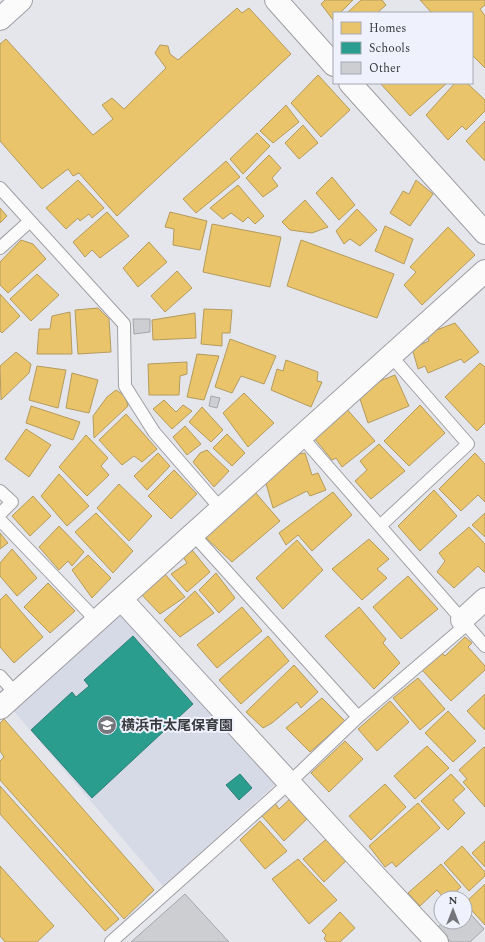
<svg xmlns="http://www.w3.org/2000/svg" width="485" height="942" viewBox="0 0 485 942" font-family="Spectral,'Noto Sans JP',serif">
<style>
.built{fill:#d6d9e6}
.homes{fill:#e9c46a;stroke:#b49b5d}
.schools{fill:#2a9d8f;stroke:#2e7f77}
.building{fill:#cdced2;stroke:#a4a5a9}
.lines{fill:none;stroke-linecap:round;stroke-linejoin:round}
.service-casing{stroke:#9e9ea3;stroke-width:14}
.minor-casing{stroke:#9e9ea3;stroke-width:24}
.tertiary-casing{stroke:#9e9ea3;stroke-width:24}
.service{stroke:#fbfbfc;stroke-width:12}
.minor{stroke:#fbfbfc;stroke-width:22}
.tertiary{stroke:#fbfbfc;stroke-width:22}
.labels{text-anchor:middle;stroke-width:4;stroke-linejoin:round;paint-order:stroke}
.poi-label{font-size:14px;font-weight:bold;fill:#393a3e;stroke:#eff2fd;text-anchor:start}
</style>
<rect width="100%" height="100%" fill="#e5e6ec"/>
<!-- built -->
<path class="built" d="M 120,608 L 279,781 L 163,886 L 12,709 Z"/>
<!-- homes -->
<path class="homes" d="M 325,0 L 353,0 L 340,13 L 334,13 L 333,20 L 321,4 Z
M 361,0 L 382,0 L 386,5 L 377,13 L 347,13 Z
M 420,0 L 485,0 L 485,5 L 480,9 L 485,16 L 485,68 L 472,55 L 472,13 L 432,13 Z
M 237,8 L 242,13 L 249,8 L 291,54 L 117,216 L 79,173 L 73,176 L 68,169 L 42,189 L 0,141 L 0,44 L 6,39 L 93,135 L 113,119 L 102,105 L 112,98 L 124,109 L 166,68 L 155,53 L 160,45 L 168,46 L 170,54 L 178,60 Z
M 318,75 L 350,110 L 321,137 L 291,103 Z
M 380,83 L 447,83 L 410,116 Z
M 455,83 L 467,83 L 485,100 L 485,111 L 466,130 L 462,126 L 448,140 L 426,115 Z
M 286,105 L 299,122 L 273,143 L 260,131 Z
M 485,121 L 485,161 L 466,141 Z
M 303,125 L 318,143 L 299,159 L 285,143 Z
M 257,133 L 270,146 L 243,174 L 230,159 Z
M 269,155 L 281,168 L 272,178 L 278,186 L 263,197 L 246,178 Z
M 226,161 L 240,177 L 196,213 L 183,199 Z
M 332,177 L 355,205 L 339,220 L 316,193 Z
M 78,180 L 104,208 L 92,218 L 89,214 L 80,221 L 78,218 L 66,229 L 46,208 Z
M 416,180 L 433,194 L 410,226 L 390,213 L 403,191 L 409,194 Z
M 238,185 L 264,216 L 255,224 L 248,217 L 243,222 L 231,213 L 223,219 L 210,208 Z
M 305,200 L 328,227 L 312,233 L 290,230 L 282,222 Z
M 0,208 L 7,216 L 0,223 Z
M 357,209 L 377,230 L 360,246 L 350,239 L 344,244 L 336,231 Z
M 107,212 L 129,236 L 100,258 L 92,250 L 85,257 L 73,242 Z
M 170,212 L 207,221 L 200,250 L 173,245 L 174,229 L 165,227 Z
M 212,224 L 281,237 L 270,287 L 203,272 Z
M 385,226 L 413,239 L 404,264 L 375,251 Z
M 448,227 L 475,255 L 422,305 L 404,285 L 416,272 L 410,267 Z
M 21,240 L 33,244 L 46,259 L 8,293 L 0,285 L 0,262 Z
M 301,240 L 394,274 L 377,318 L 287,286 Z
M 149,242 L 167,262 L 138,287 L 123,268 Z
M 177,271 L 192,288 L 165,312 L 151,296 Z
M 37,274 L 59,295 L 31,321 L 10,299 Z
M 0,294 L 20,316 L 2,333 L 0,331 Z
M 98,308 L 109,319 L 111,352 L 78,354 L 75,310 Z
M 204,309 L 232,310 L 230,333 L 222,333 L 222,346 L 201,344 Z
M 70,312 L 72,354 L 37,354 L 39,329 L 50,329 L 52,316 Z
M 195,313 L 196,338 L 153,340 L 152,320 Z
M 455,323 L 479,352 L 464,363 L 461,359 L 428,373 L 425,366 L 418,369 L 412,348 L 429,341 L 426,334 Z
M 230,339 L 276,356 L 264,384 L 241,376 L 232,393 L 215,387 Z
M 16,352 L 31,364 L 29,373 L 1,400 L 0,366 Z
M 197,354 L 219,356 L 204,400 L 187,397 Z
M 286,360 L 318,372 L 317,381 L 322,382 L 311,407 L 271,390 L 277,369 L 283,371 Z
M 187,362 L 187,374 L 180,376 L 179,395 L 149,395 L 148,364 Z
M 480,363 L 485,367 L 485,423 L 477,431 L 445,397 Z
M 37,366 L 66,370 L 58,408 L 29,400 Z
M 72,373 L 98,380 L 89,413 L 66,408 Z
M 395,375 L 409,406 L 368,423 L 357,390 Z
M 116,390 L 125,396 L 128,406 L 94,438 L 93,416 L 107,397 Z
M 244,393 L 274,423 L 248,447 L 223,413 Z
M 164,400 L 176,412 L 183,405 L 192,411 L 172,429 L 153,409 Z
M 420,405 L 445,433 L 409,466 L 384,441 Z
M 31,406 L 80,422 L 73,440 L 26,423 Z
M 202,407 L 223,430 L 211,442 L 189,422 Z
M 345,407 L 375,441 L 342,467 L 336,458 L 332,460 L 314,438 Z
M 126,414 L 157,449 L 142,462 L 134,456 L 122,465 L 99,440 Z
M 185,426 L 201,444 L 187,455 L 173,437 Z
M 26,429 L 51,445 L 29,477 L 5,459 Z
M 227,434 L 245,453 L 232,466 L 213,448 Z
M 86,435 L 108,458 L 101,466 L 109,475 L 87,496 L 59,467 Z
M 379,444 L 405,471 L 371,499 L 355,481 L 367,470 L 360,461 Z
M 207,450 L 229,471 L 214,487 L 193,462 L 200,453 Z
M 158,453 L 170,466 L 147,490 L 134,476 Z
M 305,453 L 312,475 L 318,473 L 326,490 L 310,496 L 307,491 L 273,508 L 263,473 L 287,464 L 285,456 Z
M 475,453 L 485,464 L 485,502 L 478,495 L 461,511 L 439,489 Z
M 174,470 L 197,494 L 171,519 L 148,496 Z
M 59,474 L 89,506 L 67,526 L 41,496 Z
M 119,484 L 152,516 L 129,541 L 97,508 Z
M 434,490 L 457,516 L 420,551 L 398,526 Z
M 254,491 L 280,521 L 232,562 L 205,537 Z
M 333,492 L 352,515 L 312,551 L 298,535 L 286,545 L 279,533 Z
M 33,496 L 51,516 L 30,536 L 12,516 Z
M 96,513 L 133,551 L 113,573 L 75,532 Z
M 485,513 L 485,537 L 472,525 Z
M 59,526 L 84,552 L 72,566 L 68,561 L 59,570 L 39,547 Z
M 469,527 L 485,544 L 485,573 L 478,566 L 454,588 L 437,572 L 445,561 L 439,553 Z
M 0,533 L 8,543 L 0,549 Z
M 369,539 L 389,559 L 377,569 L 387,578 L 362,600 L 332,569 Z
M 297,540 L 323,570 L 283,609 L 256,578 Z
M 12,549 L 37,578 L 17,596 L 0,576 L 0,563 Z
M 192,550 L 210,572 L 187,592 L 171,574 L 187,563 L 183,557 Z
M 88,555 L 111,578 L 92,598 L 72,570 Z
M 164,573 L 185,597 L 160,614 L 141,594 Z
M 216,573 L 235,598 L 219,613 L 199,590 Z
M 408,576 L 438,609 L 401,639 L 373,607 Z
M 48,583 L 75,611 L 50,633 L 24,607 Z
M 195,591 L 214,613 L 180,637 L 164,620 Z
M 6,594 L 43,637 L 14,663 L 0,647 L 0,600 Z
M 242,607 L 262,631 L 217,668 L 197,645 Z
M 359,607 L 386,639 L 383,643 L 400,663 L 374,689 L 325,636 Z
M 268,636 L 289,661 L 241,704 L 219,680 Z
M 465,637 L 472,643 L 468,647 L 485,666 L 485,670 L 451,701 L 422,670 L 442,653 L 445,656 Z
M 294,665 L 318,692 L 301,708 L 297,702 L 272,723 L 263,728 L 246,712 Z
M 418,678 L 445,709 L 420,730 L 393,698 Z
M 485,694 L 485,730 L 467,711 Z
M 322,698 L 345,721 L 310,752 L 286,728 Z
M 390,701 L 409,722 L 377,751 L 358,729 Z
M 448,711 L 476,741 L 453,762 L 425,733 Z
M 4,719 L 154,890 L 124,919 L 0,780 L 0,761 L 4,757 L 0,751 L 0,723 Z
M 345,741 L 363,759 L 329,792 L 311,773 Z
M 427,746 L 449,768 L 415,799 L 394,776 Z
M 484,747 L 485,748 L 485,807 L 463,782 L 467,779 L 459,770 Z
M 451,774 L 465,789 L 453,800 L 465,813 L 448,830 L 421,801 Z
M 385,784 L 406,807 L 371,840 L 349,816 Z
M 0,786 L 119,919 L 105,931 L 0,814 Z
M 292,797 L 309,817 L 284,841 L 262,816 L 275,803 L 279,809 Z
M 418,803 L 440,828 L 396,867 L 392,862 L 385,867 L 369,846 Z
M 260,821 L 287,851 L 265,869 L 240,840 Z
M 330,836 L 349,858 L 324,882 L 303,859 Z
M 485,841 L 485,867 L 472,853 Z
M 462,846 L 485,872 L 485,876 L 469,891 L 444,863 Z
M 298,859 L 337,900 L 309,924 L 272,879 Z
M 441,864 L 461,887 L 449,898 L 444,898 L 437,890 L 420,906 L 408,893 Z
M 0,866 L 54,926 L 37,942 L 5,942 L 0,936 Z
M 485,884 L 485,925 L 465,903 Z
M 340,912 L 355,928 L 340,942 L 327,942 L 324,939 L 326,935 L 322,931 Z"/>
<!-- schools -->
<path class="schools" d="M 133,636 L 193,704 L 92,798 L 31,730 L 72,692 L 76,697 L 89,686 L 84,680 Z
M 240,774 L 252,788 L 239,800 L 226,785 Z"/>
<!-- building -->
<path class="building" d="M 133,319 L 150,319 L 150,332 L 134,334 Z
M 211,396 L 220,398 L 217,408 L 209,406 Z
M 185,894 L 229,942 L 131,942 Z
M 465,908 L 484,929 L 470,942 L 451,942 L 437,928 L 443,922 L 465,922 Z"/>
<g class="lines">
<defs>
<path id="service" d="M 0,188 L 124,324 L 125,386 L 154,432 L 221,509
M 0,248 L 30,221
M 301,436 L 485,646
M 0,491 L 12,502 L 0,514
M 0,520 L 97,621
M 380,526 L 468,444 L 391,356
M 193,534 L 358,717
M 0,676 L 16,694
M 111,942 L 289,783 L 358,717 L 466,625"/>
<path id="minor" d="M 0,19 L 21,0
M 121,599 L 350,849 L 437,942
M 462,620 L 485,599
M 0,708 L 485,271"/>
<path id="tertiary" d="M 276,0 L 334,65
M 350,83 L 485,233"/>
</defs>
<!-- service casing -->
<use href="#service" class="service-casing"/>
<!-- minor casing -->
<use href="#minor" class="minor-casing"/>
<!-- tertiary casing -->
<use href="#tertiary" class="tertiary-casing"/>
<!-- service -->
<use href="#service" class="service"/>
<!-- minor -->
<use href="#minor" class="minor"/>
<!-- tertiary -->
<use href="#tertiary" class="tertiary"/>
</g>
<!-- icons -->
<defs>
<symbol id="school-disc" viewBox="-11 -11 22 22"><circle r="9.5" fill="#75767b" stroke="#eff2fd"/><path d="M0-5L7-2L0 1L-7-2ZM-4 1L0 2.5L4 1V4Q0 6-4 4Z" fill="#fff"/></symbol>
</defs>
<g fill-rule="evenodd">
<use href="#school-disc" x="96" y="714" width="22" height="22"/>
</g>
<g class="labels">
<!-- poi labels -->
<g class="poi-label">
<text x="121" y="730">横浜市太尾保育園</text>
</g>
</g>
<!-- legend -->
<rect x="333" y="12" width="140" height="72" fill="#eff2fd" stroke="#a6a8b1"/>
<rect x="341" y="22" width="20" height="12" fill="#e9c46a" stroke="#a6a8b1"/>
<text x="369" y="32" font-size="12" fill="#393a3e">Homes</text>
<rect x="341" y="42" width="20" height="12" fill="#2a9d8f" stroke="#a6a8b1"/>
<text x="369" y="52" font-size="12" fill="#393a3e">Schools</text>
<rect x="341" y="62" width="20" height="12" fill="#cdced2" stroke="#a6a8b1"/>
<text x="369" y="72" font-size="12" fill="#393a3e">Other</text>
<!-- north arrow -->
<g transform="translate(453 910)"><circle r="19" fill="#eff2fd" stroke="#a6a8b1"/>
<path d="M0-3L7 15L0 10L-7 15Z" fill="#75767b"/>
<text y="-6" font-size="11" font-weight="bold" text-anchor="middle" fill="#393a3e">N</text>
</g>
</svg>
